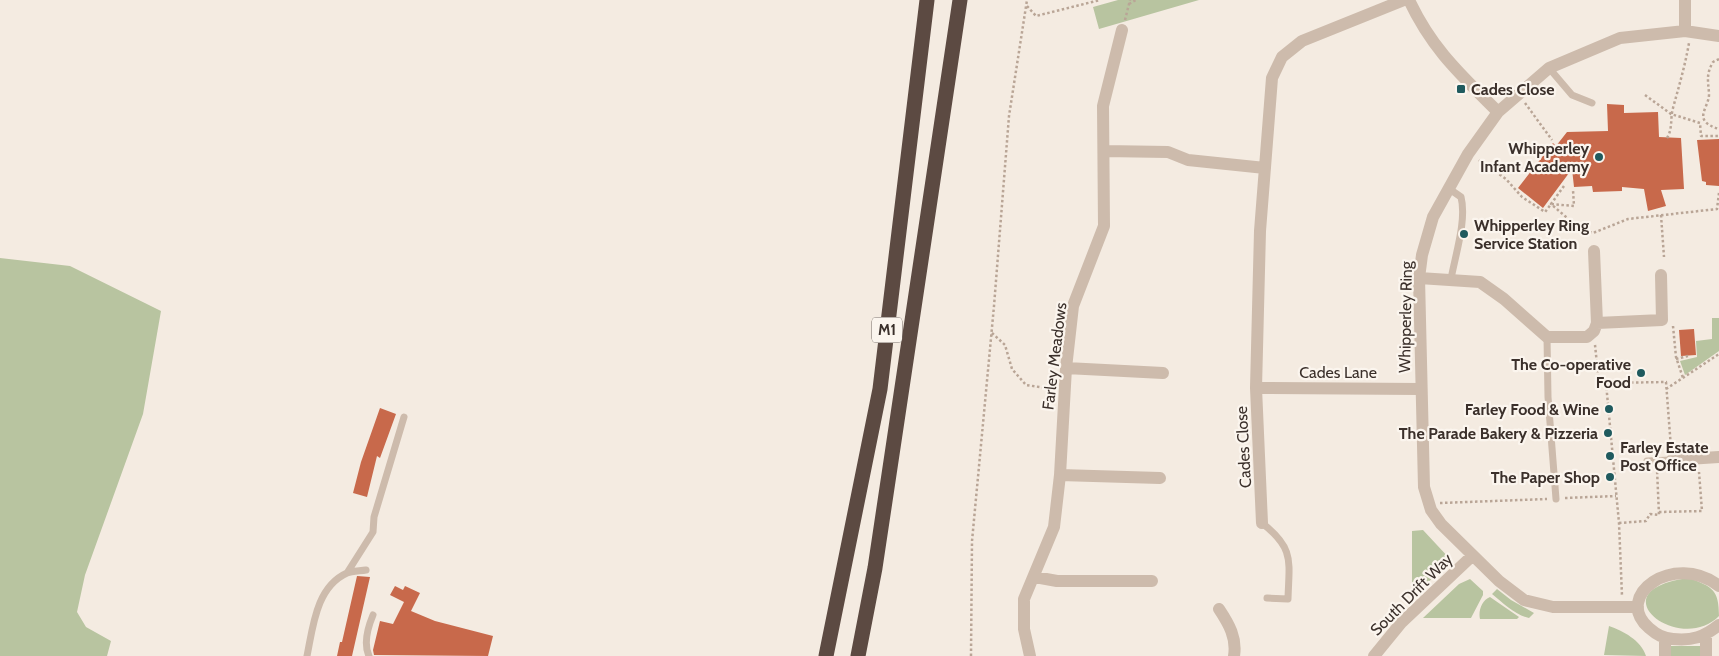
<svg xmlns="http://www.w3.org/2000/svg" width="1719" height="656" viewBox="0 0 1719 656" font-family="Cabin,sans-serif">
<style>
.green{fill:#b8c4a0}
.building{fill:#c8694b}
.lines{fill:none;stroke-linecap:round;stroke-linejoin:round}
.path{stroke:#b9a596;stroke-width:2.5;stroke-dasharray:2.5 2.5;stroke-linecap:butt}
.lane{stroke:#cdbbac;stroke-width:7}
.street{stroke:#cdbbac;stroke-width:12}
.highway{stroke:#5c4a42;stroke-width:15}
.poi-dot{fill:#1f5a5e;stroke:#fbf5ee;stroke-width:2}
.labels{text-anchor:middle;stroke-width:4.5;stroke-linejoin:round;paint-order:stroke}
.shield{fill:#fbf5ee;stroke:#756b66;stroke-width:1}
.shield-label{font-size:15px;font-weight:bold;fill:#3b302b}
.poi-label{font-size:16px;font-weight:bold;fill:#3b302b;stroke:#fbf5ee;text-anchor:end}
.street-label{font-size:16px;fill:#3b302b;stroke:#fbf5ee}
</style>
<rect width="100%" height="100%" fill="#f4ebe1"/>
<!-- green -->
<path class="green" d="M 1118,0 L 1199,0 L 1099,29 L 1093,7 Z
M 0,258 L 70,266 L 161,311 L 143,414 L 85,575 L 77,612 L 86,627 L 111,641 L 107,656 L 0,656 Z
M 1712,318 L 1719,318 L 1719,351 L 1685,375 L 1680,361 L 1697,357 L 1696,341 L 1712,339 Z
M 1423,530 L 1450,559 L 1448,564 L 1412,597 L 1412,531 Z
M 1689,578 C 1712,587 1719,589 1719,616 C 1680,656 1594,590 1689,578 Z
M 1470,579 L 1483,591 L 1483,595 L 1471,618 L 1423,618 L 1459,584 Z
M 1497,589 L 1511,600 L 1534,613 L 1529,618 C 1515,615 1503,603 1492,594 Z
M 1490,597 L 1519,617 L 1517,619 L 1480,619 C 1478,611 1482,600 1490,597 Z
M 1609,626 C 1623,631 1641,640 1646,656 L 1604,655 Z
M 1669,646 L 1702,646 L 1703,656 L 1669,656 Z"/>
<!-- building -->
<path class="building" d="M 1607,104 L 1624,105 L 1624,113 L 1658,112 L 1659,137 L 1681,138 L 1684,189 L 1661,190 L 1666,206 L 1648,211 L 1644,189 L 1622,187 L 1622,191 L 1593,192 L 1592,186 L 1574,187 L 1572,169 L 1543,208 L 1518,188 L 1553,143 L 1556,146 L 1567,132 L 1608,131 Z
M 1719,139 L 1719,186 L 1706,185 L 1706,182 L 1702,181 L 1697,140 Z
M 1694,329 L 1696,355 L 1681,356 L 1679,330 Z
M 380,408 L 396,414 L 380,458 L 377,456 L 367,497 L 353,493 L 361,462 Z
M 357,576 L 370,577 L 352,656 L 337,656 L 340,642 L 342,642 Z
M 395,586 L 403,590 L 405,586 L 420,593 L 411,611 L 435,621 L 493,636 L 488,656 L 374,655 L 373,650 L 380,621 L 393,624 L 404,602 L 390,595 Z"/>
<g class="lines">
<!-- path -->
<path class="path" d="M 1129,4 L 1136,0
M 1027,6 L 1036,16 L 1100,0
M 1125,20 L 1130,0
M 1719,59 L 1713,62 C 1706,74 1708,81 1709,93 C 1710,108 1690,120 1719,129
M 1645,95 L 1671,114 L 1700,123 L 1701,136 L 1719,136
M 1525,103 L 1552,140
M 1667,138 C 1673,128 1670,119 1673,108 C 1679,86 1685,66 1689,43
M 1479,160 L 1506,179 L 1522,197 L 1545,212 L 1551,204 L 1574,206 L 1573,190
M 1564,186 L 1551,204 L 1580,229 L 1593,233 L 1628,219 L 1717,209 L 1719,193
M 1661,215 L 1664,257
M 1673,326 L 1676,357 L 1683,378
M 992,333 L 1005,345 L 1012,369 L 1026,385 L 1053,389
M 1595,345 L 1599,383 L 1606,383 L 1619,523 L 1622,596
M 1676,359 L 1688,356
M 1606,383 L 1666,382 L 1671,448
M 1666,389 L 1719,354
M 1565,498 L 1616,496
M 1440,503 L 1547,499
M 1659,512 L 1702,511 L 1699,472
M 1619,523 L 1646,521 L 1650,514 L 1659,515 L 1657,469
M 971,656 L 972,541 L 994,306 L 1009,116 L 1027,0"/>
<!-- lane -->
<path class="lane" d="M 1549,68 L 1572,95 L 1592,103
M 1448,188 L 1461,197 C 1467,220 1455,256 1451,279
M 1547,337 L 1548,397 L 1556,499
M 1647,461 L 1672,460
M 1262,523 C 1295,549 1289,561 1288,599 L 1267,598
M 347,573 L 373,532 L 374,517 L 404,417
M 307,656 C 313,627 316,587 347,573 C 352,571 361,571 366,570
M 369,656 C 363,643 368,627 373,615"/>
<!-- street -->
<path class="street" d="M 1409,0 C 1432,49 1460,74 1498,112
M 1685,0 L 1685,31
M 1104,151 L 1168,152 L 1188,160 L 1265,168
M 1594,251 L 1597,323
M 1419,278 L 1480,282 L 1504,299 L 1547,337 L 1587,337 L 1594,331 L 1597,323 L 1662,320 L 1661,275
M 1066,368 L 1163,373
M 1256,388 L 1420,389
M 1672,460 L 1719,457
M 1060,475 L 1160,478
M 1262,523 L 1256,388 L 1260,231 L 1272,78 L 1282,57 L 1302,41 L 1404,0
M 1035,577 L 1057,581 L 1152,581
M 1719,586 C 1674,551 1612,596 1649,628 C 1657,635 1663,638 1673,639 C 1692,641 1704,637 1719,625
M 1638,607 L 1553,607 L 1524,600 L 1499,581 L 1441,524 L 1431,510 L 1424,487 L 1419,278 L 1422,255 L 1433,217 L 1468,154 L 1498,112 L 1549,68 L 1620,38 L 1685,31 L 1719,36
M 1219,609 C 1229,624 1237,638 1234,656
M 1706,636 L 1706,656
M 1665,638 L 1665,656
M 1030,656 L 1024,629 L 1024,599 L 1054,527 L 1060,475 L 1066,368 L 1073,306 L 1104,226 L 1103,106 L 1122,30
M 1374,656 L 1401,623 L 1472,556"/>
<!-- highway -->
<path class="highway" d="M 826,656 L 880,389 L 927,0
M 858,656 L 875,568 L 960,0"/>
</g>
<!-- markers -->
<g class="poi-dot">
<rect x="1456" y="84" width="10" height="10" rx="2.5"/>
<circle cx="1599" cy="157" r="5"/>
<circle cx="1464" cy="234" r="5"/>
<circle cx="1641" cy="373" r="5"/>
<circle cx="1609" cy="409" r="5"/>
<circle cx="1608" cy="433" r="5"/>
<circle cx="1610" cy="456" r="5"/>
<circle cx="1610" cy="477" r="5"/>
</g>
<g class="labels">
<!-- shield labels -->
<rect class="shield" x="872" y="317.5" width="30" height="25" rx="4"/>
<g class="shield-label">
<text x="887" y="335">M1</text>
</g>
<!-- poi labels -->
<g class="poi-label">
<text x="1471" y="95" text-anchor="start">Cades Close</text>
<text x="1589" y="154">Whipperley<tspan x="1589" dy="18">Infant Academy</tspan></text>
<text x="1474" y="231" text-anchor="start">Whipperley Ring<tspan x="1474" dy="18">Service Station</tspan></text>
<text x="1631" y="370">The Co-operative<tspan x="1631" dy="18">Food</tspan></text>
<text x="1599" y="415">Farley Food &amp; Wine</text>
<text x="1598" y="439">The Parade Bakery &amp; Pizzeria</text>
<text x="1620" y="453" text-anchor="start">Farley Estate<tspan x="1620" dy="18">Post Office</tspan></text>
<text x="1600" y="483">The Paper Shop</text>
</g>
<!-- street labels -->
<g class="street-label">
<text transform="translate(1405 317) rotate(-89)" y="6">Whipperley Ring</text>
<text transform="translate(1054 356) rotate(-83)" y="6">Farley Meadows</text>
<text x="1338" y="378">Cades Lane</text>
<text transform="translate(1243 447) rotate(-93)" y="6">Cades Close</text>
<text transform="translate(1411 594) rotate(-45)" y="6">South Drift Way</text>
</g>
</g>
</svg>
